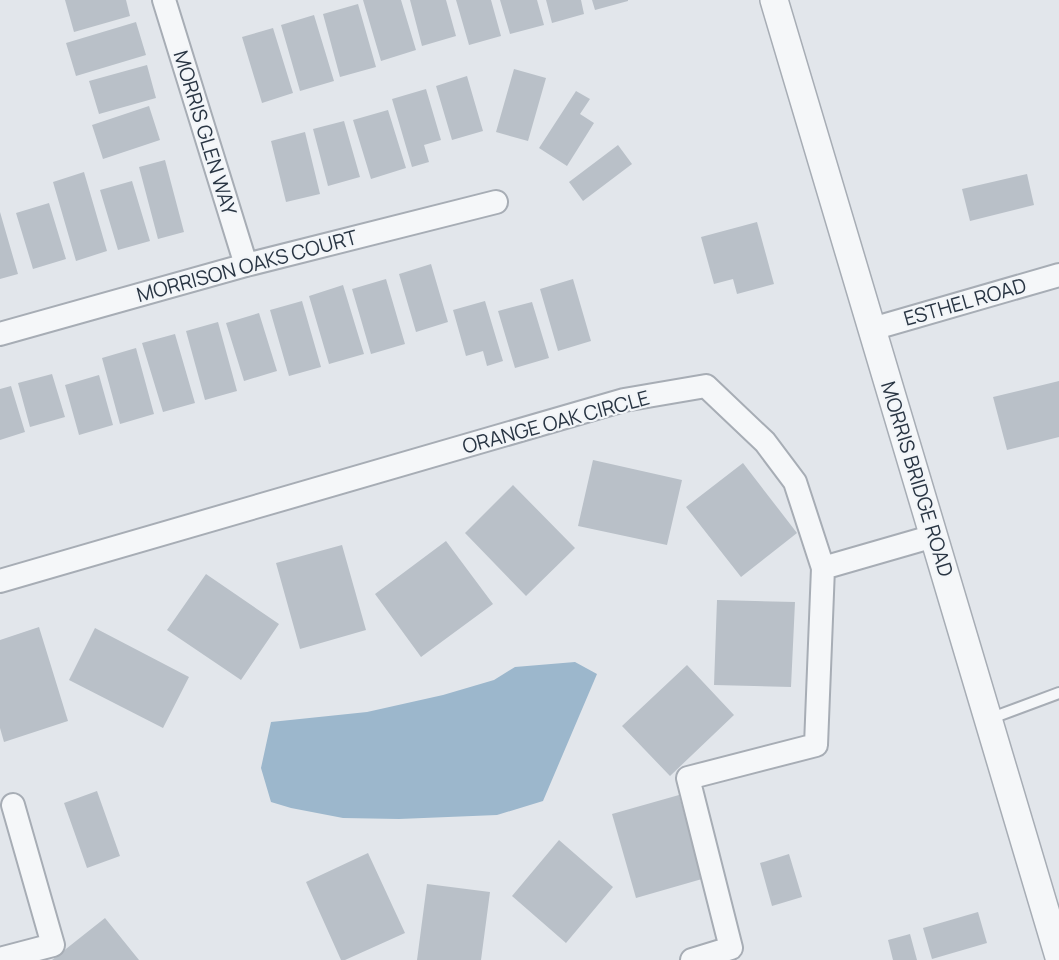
<svg xmlns="http://www.w3.org/2000/svg" width="1059" height="960" viewBox="0 0 1059 960" font-family="Manrope,sans-serif">
<style>
.water{fill:#9cb7cc}
.building{fill:#b9c0c8}
.lines{fill:none;stroke-linecap:round;stroke-linejoin:round}
.service-casing{stroke:#a7adb5;stroke-width:14}
.minor-casing{stroke:#a7adb5;stroke-width:26}
.tertiary-casing{stroke:#a7adb5;stroke-width:30}
.service{stroke:#f5f7f9;stroke-width:10}
.minor{stroke:#f5f7f9;stroke-width:22}
.tertiary{stroke:#f5f7f9;stroke-width:27}
.labels{text-anchor:middle;stroke-width:4.5;stroke-linejoin:round;paint-order:stroke}
.street-label{font-size:20px;fill:#293543;stroke:#f2f5f8}
</style>
<rect width="100%" height="100%" fill="#e2e6eb"/>
<!-- water -->
<path class="water" d="M 575,662 L 597,674 L 543,801 L 497,815 L 399,819 L 343,818 L 291,808 L 271,802 L 261,768 L 271,722 L 367,712 L 443,695 L 494,680 L 515,667 Z"/>
<!-- building -->
<path class="building" d="M 65,0 L 126,0 L 130,16 L 74,32 Z
M 363,0 L 401,0 L 416,50 L 381,61 Z
M 410,0 L 446,0 L 456,36 L 422,46 Z
M 456,0 L 491,0 L 501,36 L 469,45 Z
M 500,0 L 537,0 L 544,25 L 510,34 Z
M 546,0 L 581,0 L 584,14 L 552,23 Z
M 592,0 L 628,0 L 628,1 L 595,10 Z
M 358,4 L 376,67 L 340,77 L 323,14 Z
M 314,15 L 334,81 L 300,91 L 281,25 Z
M 136,22 L 146,55 L 76,76 L 66,43 Z
M 273,28 L 293,93 L 262,103 L 242,37 Z
M 147,65 L 156,98 L 99,114 L 89,81 Z
M 514,69 L 546,78 L 528,141 L 496,132 Z
M 467,76 L 483,131 L 452,140 L 436,86 Z
M 426,89 L 441,140 L 424,145 L 429,162 L 412,167 L 392,99 Z
M 576,91 L 590,99 L 580,114 L 594,123 L 567,166 L 539,148 Z
M 149,106 L 160,140 L 103,159 L 92,125 Z
M 388,110 L 406,168 L 371,179 L 353,120 Z
M 344,121 L 360,177 L 328,186 L 313,129 Z
M 305,132 L 320,194 L 286,202 L 271,141 Z
M 618,145 L 632,164 L 583,201 L 569,182 Z
M 165,160 L 184,232 L 158,239 L 139,167 Z
M 84,172 L 107,251 L 76,261 L 53,182 Z
M 1027,174 L 1034,205 L 970,221 L 962,189 Z
M 132,181 L 150,241 L 118,250 L 100,190 Z
M 49,203 L 66,259 L 33,269 L 16,213 Z
M 0,212 L 18,274 L 0,279 Z
M 757,222 L 774,284 L 737,294 L 733,279 L 714,284 L 701,237 Z
M 431,264 L 448,322 L 416,332 L 399,274 Z
M 386,279 L 405,344 L 371,354 L 352,289 Z
M 573,279 L 591,341 L 558,351 L 540,289 Z
M 343,285 L 364,354 L 329,364 L 309,296 Z
M 302,301 L 321,367 L 289,376 L 270,310 Z
M 485,301 L 503,361 L 487,366 L 483,351 L 466,356 L 453,310 Z
M 532,302 L 549,358 L 515,368 L 498,311 Z
M 259,313 L 277,371 L 244,381 L 226,323 Z
M 218,322 L 237,391 L 205,400 L 186,331 Z
M 175,334 L 195,403 L 163,412 L 142,343 Z
M 136,348 L 154,414 L 120,424 L 102,358 Z
M 52,374 L 65,417 L 30,427 L 18,383 Z
M 99,375 L 113,425 L 79,435 L 65,385 Z
M 1059,381 L 1059,437 L 1007,450 L 993,397 Z
M 11,386 L 25,432 L 0,440 L 0,389 Z
M 593,460 L 682,480 L 667,545 L 578,526 Z
M 743,463 L 797,533 L 741,577 L 686,507 Z
M 513,485 L 575,548 L 526,596 L 465,533 Z
M 446,541 L 493,604 L 421,657 L 375,594 Z
M 342,545 L 366,630 L 300,649 L 276,563 Z
M 206,574 L 279,624 L 241,680 L 167,630 Z
M 717,600 L 795,602 L 791,687 L 714,685 Z
M 39,627 L 68,721 L 4,742 L 0,728 L 0,640 Z
M 95,628 L 189,677 L 163,728 L 69,680 Z
M 687,665 L 734,715 L 670,776 L 622,726 Z
M 97,791 L 120,856 L 87,868 L 64,803 Z
M 679,795 L 702,879 L 636,898 L 612,814 Z
M 559,840 L 613,887 L 566,943 L 512,896 Z
M 368,853 L 405,933 L 345,960 L 341,960 L 306,882 Z
M 789,854 L 802,897 L 772,906 L 760,863 Z
M 427,884 L 490,892 L 481,960 L 417,960 Z
M 978,912 L 987,943 L 932,959 L 923,928 Z
M 105,918 L 139,960 L 52,960 Z
M 910,934 L 917,960 L 893,960 L 888,940 Z"/>
<g class="lines">
<defs>
<path id="service" d="M 989,719 L 1059,693"/>
<path id="minor" d="M 164,0 L 246,265
M 872,329 L 1059,275
M 0,334 L 246,265 L 496,202
M 823,568 L 934,536
M 0,581 L 624,400 L 706,386 L 765,442 L 795,482 L 823,568 L 816,745 L 688,778 L 731,948 L 692,960
M 0,959 L 53,945 L 13,805"/>
<path id="tertiary" d="M 774,0 L 1059,957"/>
</defs>
<!-- service casing -->
<use href="#service" class="service-casing"/>
<!-- minor casing -->
<use href="#minor" class="minor-casing"/>
<!-- tertiary casing -->
<use href="#tertiary" class="tertiary-casing"/>
<!-- service -->
<use href="#service" class="service"/>
<!-- minor -->
<use href="#minor" class="minor"/>
<!-- tertiary -->
<use href="#tertiary" class="tertiary"/>
</g>
<g class="labels">
<!-- street labels -->
<g class="street-label">
<text transform="translate(205 133) rotate(73)" y="7">MORRIS GLEN WAY</text>
<text transform="translate(247 266) rotate(-15)" y="7">MORRISON OAKS COURT</text>
<text transform="translate(965 302) rotate(-16)" y="7">ESTHEL ROAD</text>
<text transform="translate(556 422) rotate(-15)" y="7">ORANGE OAK CIRCLE</text>
<text transform="translate(917 479) rotate(73)" y="7">MORRIS BRIDGE ROAD</text>
</g>
</g>
</svg>
